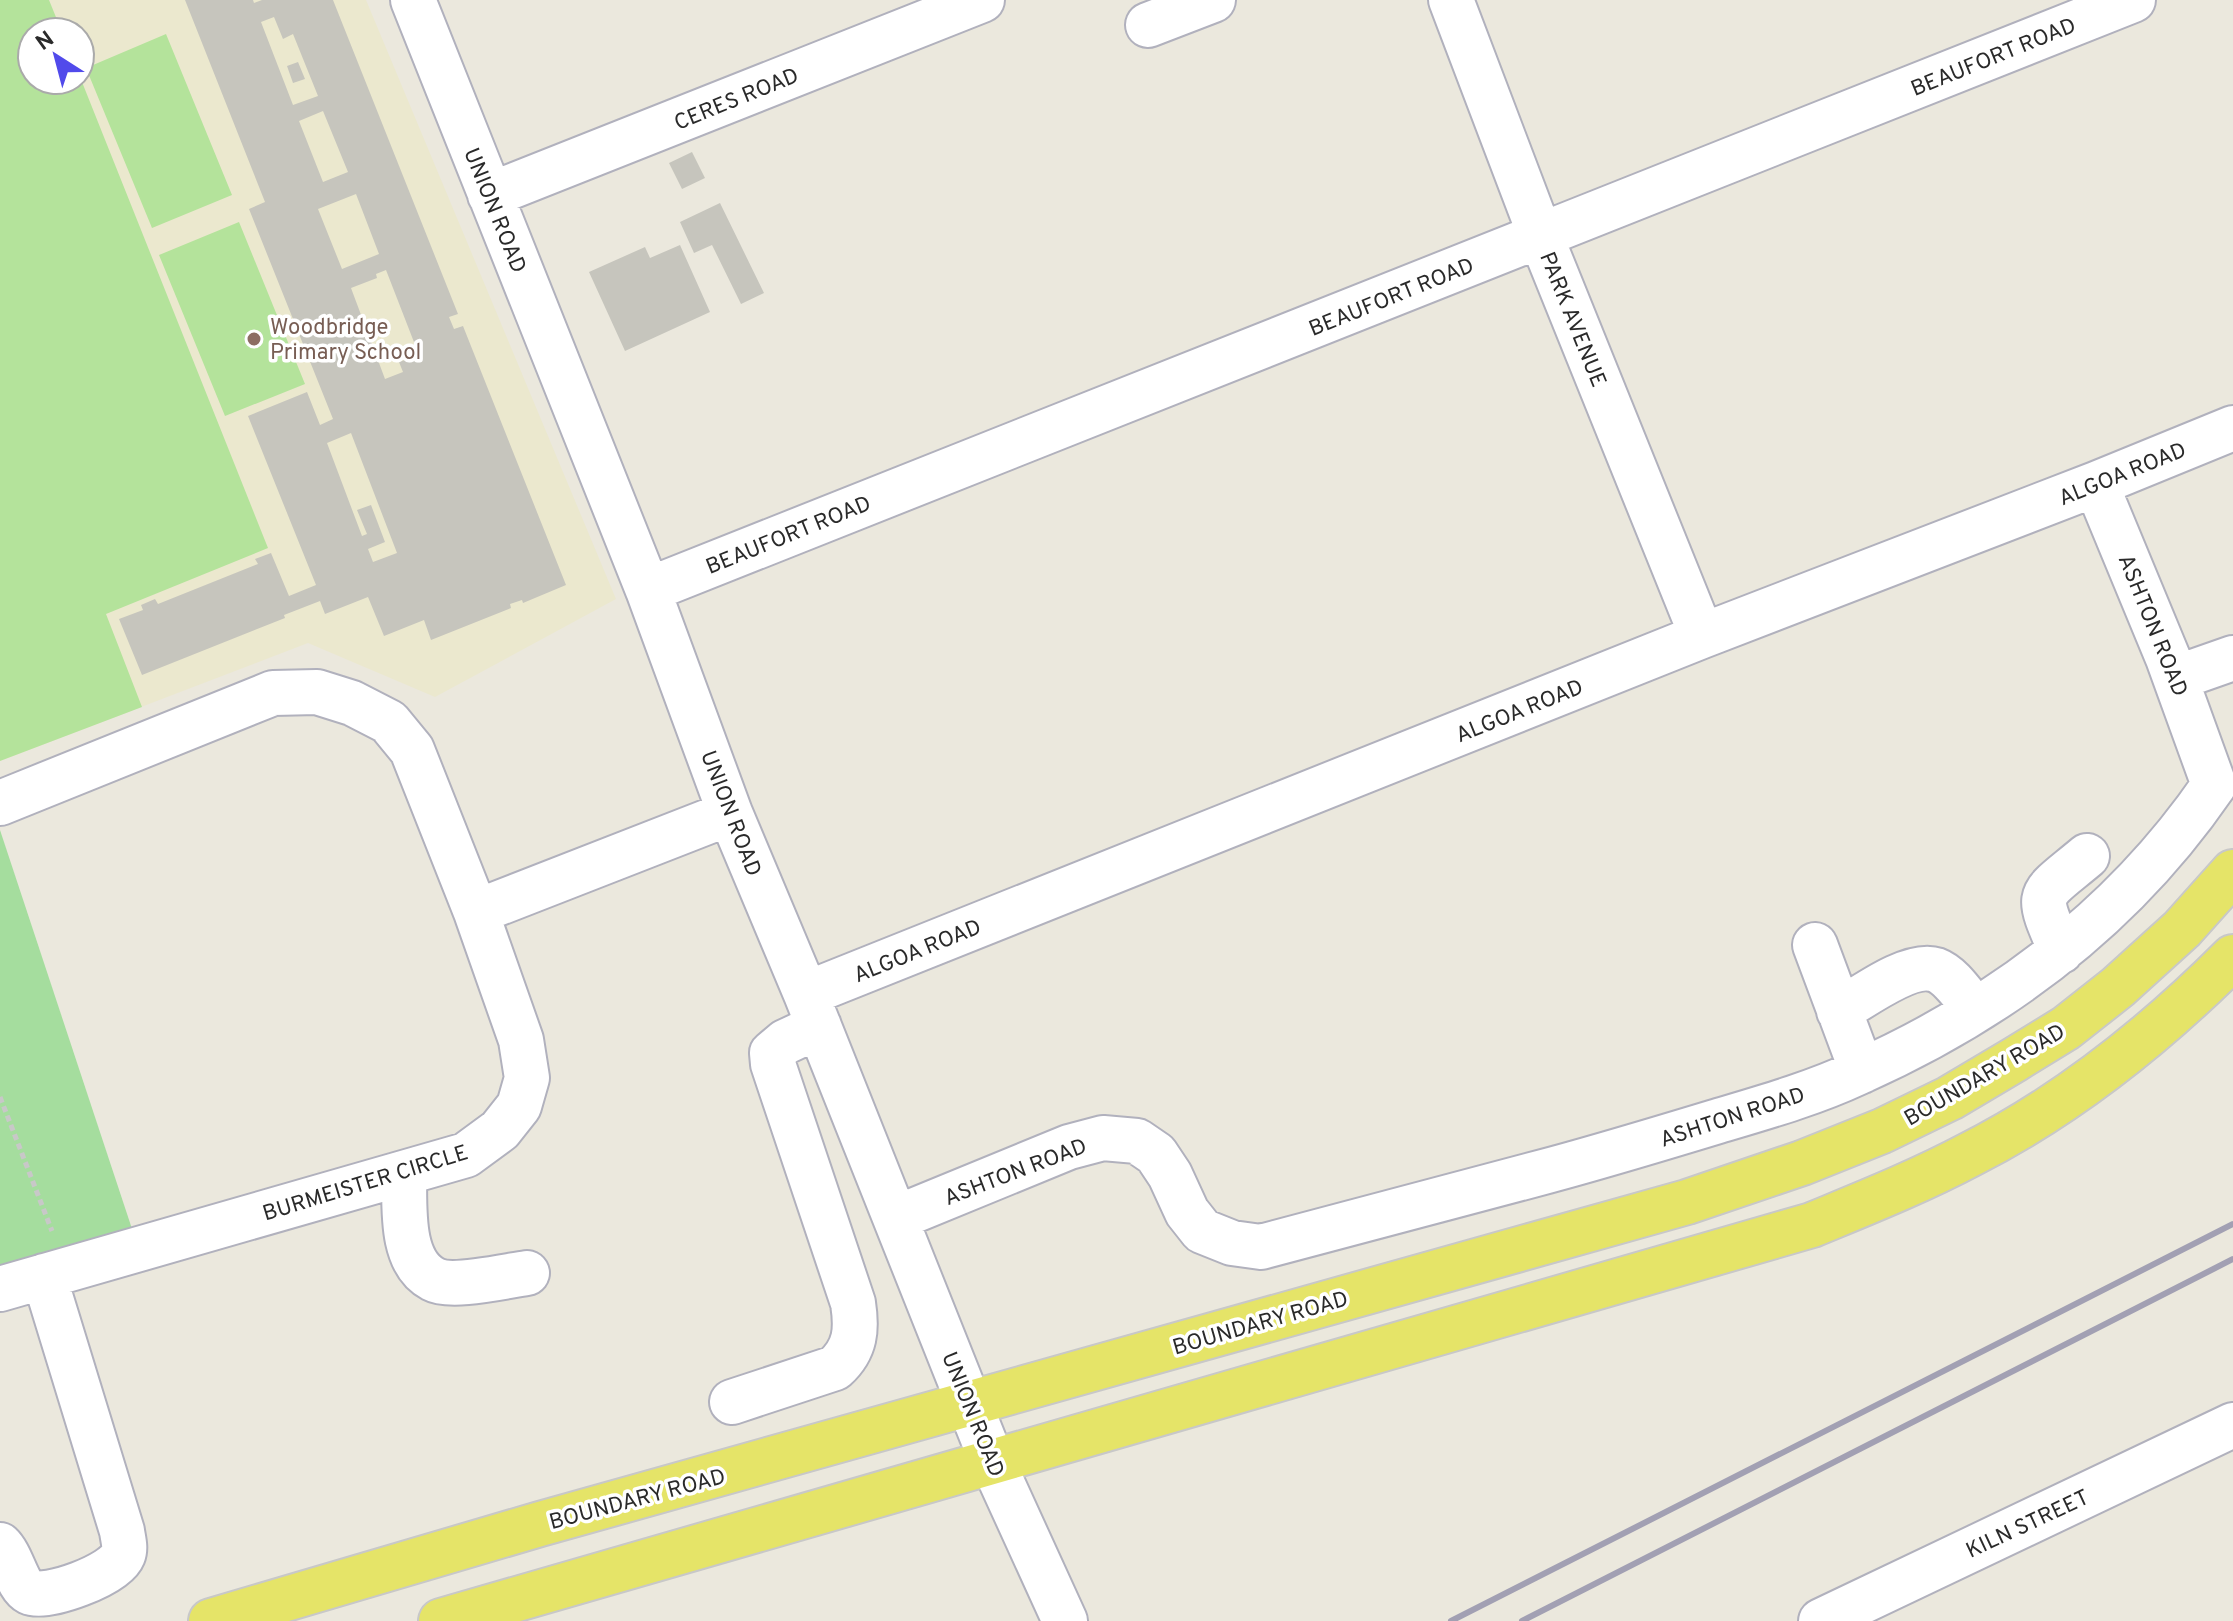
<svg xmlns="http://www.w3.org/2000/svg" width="2233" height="1621" viewBox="0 0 2233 1621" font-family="Overpass,sans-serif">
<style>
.education{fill:#ebe8ce;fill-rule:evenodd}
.green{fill:#a5dd9e}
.pitch{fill:#b4e39b}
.building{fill:#c6c5bd;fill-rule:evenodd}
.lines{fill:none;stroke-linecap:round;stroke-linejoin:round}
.minor-casing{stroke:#b1b1bd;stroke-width:48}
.major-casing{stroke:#c8c8c8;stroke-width:48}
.path{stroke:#c8c8c8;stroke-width:5;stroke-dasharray:6 4;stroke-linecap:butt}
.minor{stroke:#fff;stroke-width:44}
.major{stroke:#e5e468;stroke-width:44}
.rail{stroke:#a2a0b3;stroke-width:6}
.education-dot{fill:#8d6e63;stroke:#fff;stroke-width:3}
.labels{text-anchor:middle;stroke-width:7;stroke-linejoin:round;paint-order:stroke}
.street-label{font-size:22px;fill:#2a2a2a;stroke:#fff}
.education-label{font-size:22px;fill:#785e54;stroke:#fff;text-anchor:start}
</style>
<rect width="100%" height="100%" fill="#ebe8dd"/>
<!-- education -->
<path class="education" d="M 0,0 L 366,0 L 616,599 L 435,697 L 308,643 L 0,761 ZM 32,32 L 80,32 L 80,80 L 32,80 Z"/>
<!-- green -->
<path class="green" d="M 0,830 L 139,1250 L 0,1289 Z"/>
<!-- pitch -->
<path class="pitch" d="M 0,0 L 49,0 L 62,32 L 32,32 L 32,80 L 80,80 L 80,77 L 268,548 L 106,614 L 142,707 L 0,761 Z
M 166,34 L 232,195 L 152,228 L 86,68 Z
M 239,222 L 305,384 L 225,416 L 159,255 Z"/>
<!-- building -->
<path class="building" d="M 185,0 L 253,0 L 254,3 L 262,0 L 333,0 L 458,314 L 449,317 L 454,329 L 463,326 L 566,585 L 523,603 L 522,600 L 510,604 L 511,608 L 431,640 L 424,620 L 384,636 L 368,597 L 325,614 L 320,601 L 284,615 L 285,618 L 142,675 L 119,619 L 143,610 L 141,605 L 155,599 L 158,604 L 258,564 L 255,559 L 271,553 L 289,596 L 316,585 L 248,416 L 307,392 L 320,425 L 333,419 L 249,209 L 265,202 ZM 274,17 L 283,39 L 293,34 L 318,96 L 293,105 L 261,22 ZM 323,111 L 348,172 L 323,182 L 299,121 ZM 356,194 L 379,254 L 342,269 L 318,209 ZM 386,270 L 419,355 L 399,362 L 403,372 L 385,379 L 351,288 L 377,278 L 376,274 ZM 351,433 L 397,553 L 373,562 L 368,549 L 385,542 L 371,505 L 357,510 L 367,534 L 362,536 L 327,443 Z
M 298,62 L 305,79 L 293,83 L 287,66 Z
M 692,152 L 705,178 L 682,189 L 669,163 Z
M 720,203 L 764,293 L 741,304 L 712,245 L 694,253 L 680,222 Z
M 680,245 L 710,312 L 625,351 L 589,272 L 645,247 L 650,258 Z"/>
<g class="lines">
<defs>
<path id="minor" d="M 413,0 L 648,590 L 730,813 L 806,994 L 992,1461 L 1065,1621
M 1451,0 L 1541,237 L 1702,636
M 1148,25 L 1213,0
M 490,195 L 982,0
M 648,590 L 2133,0
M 2176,678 L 2233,658
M 0,803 L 273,693 L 317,692 L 352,703 L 389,722 L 412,750 L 476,912 L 521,1040 L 527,1078 L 519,1106 L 500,1130 L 466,1155 L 0,1289
M 476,912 L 730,813
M 1815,945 L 1862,1071
M 2061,951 C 2034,889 2037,898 2087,856
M 806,994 L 1702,636 L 2096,484 L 2233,428
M 1839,1011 C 1861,998 1910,961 1936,970 C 1952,976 1965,998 1976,1010
M 404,1173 C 405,1204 399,1261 433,1279 C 451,1289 505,1276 527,1273
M 896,1218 L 1069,1147 L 1103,1138 L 1137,1141 L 1156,1154 L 1170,1175 L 1187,1212 L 1202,1231 L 1232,1243 L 1261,1247 C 1356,1222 1451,1196 1547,1171 C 1603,1156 1659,1139 1715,1122 C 1762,1108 1812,1094 1857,1073 C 2001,1009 2125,915 2214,785 L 2168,658 L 2096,484
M 732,1402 L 835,1368 C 856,1349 857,1329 853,1303 L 773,1064 L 772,1053 L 785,1042 L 819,1026
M 0,1545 C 12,1556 17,1586 29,1592 C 46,1600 115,1575 123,1555 C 126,1548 123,1539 122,1531 L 44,1276
M 1821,1621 L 2233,1425"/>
<path id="major" d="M 211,1621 L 540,1524 L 1687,1202 L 1802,1163 L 1882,1131 L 1950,1098 L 2014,1060 L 2066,1028 L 2118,987 L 2182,929 L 2233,872
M 441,1621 L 1812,1225 C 1865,1203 1918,1182 1969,1155 C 2068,1105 2155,1035 2233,957"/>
</defs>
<!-- minor casing -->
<use href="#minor" class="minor-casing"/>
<!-- major casing -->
<use href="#major" class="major-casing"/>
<!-- path -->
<path class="path" d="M 0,1097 L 52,1231"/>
<!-- minor -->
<use href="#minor" class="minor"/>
<!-- major -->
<use href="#major" class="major"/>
<!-- rail -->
<path class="rail" d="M 1451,1621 L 2233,1224
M 1522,1621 L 2233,1259"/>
</g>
<!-- markers -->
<circle class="education-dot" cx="254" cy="339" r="8"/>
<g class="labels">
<!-- street labels -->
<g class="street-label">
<text transform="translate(1993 56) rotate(-22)" y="8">BEAUFORT ROAD</text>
<text transform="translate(736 98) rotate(-22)" y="8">CERES ROAD</text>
<text transform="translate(496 210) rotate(68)" y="8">UNION ROAD</text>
<text transform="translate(1391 296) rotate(-22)" y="8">BEAUFORT ROAD</text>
<text transform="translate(1574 319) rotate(68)" y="8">PARK AVENUE</text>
<text transform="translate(2122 473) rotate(-22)" y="8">ALGOA ROAD</text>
<text transform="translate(788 534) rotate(-22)" y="8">BEAUFORT ROAD</text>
<text transform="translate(2154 625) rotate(68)" y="8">ASHTON ROAD</text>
<text transform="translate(1519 710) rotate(-22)" y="8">ALGOA ROAD</text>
<text transform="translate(732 813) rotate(69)" y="8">UNION ROAD</text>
<text transform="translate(917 950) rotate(-22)" y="8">ALGOA ROAD</text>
<text transform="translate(1984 1074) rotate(-30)" y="8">BOUNDARY ROAD</text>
<text transform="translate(1732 1116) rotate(-18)" y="8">ASHTON ROAD</text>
<text transform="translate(1015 1171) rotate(-21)" y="8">ASHTON ROAD</text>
<text transform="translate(365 1182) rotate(-17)" y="8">BURMEISTER CIRCLE</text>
<text transform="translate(1260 1322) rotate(-16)" y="8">BOUNDARY ROAD</text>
<text transform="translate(974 1414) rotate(68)" y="8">UNION ROAD</text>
<text transform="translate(637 1498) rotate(-15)" y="8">BOUNDARY ROAD</text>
<text transform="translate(2027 1523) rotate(-25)" y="8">KILN STREET</text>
</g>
<!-- education labels -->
<g class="education-label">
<text x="270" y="334">Woodbridge<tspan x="270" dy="25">Primary School</tspan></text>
</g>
</g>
<!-- north arrow -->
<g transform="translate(56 56) rotate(324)"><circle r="38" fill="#ffffff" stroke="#aaaaaa" stroke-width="2"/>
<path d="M0-6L14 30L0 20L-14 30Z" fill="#514aeb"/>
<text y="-12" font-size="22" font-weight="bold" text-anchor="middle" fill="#2a2a2a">N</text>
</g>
</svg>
